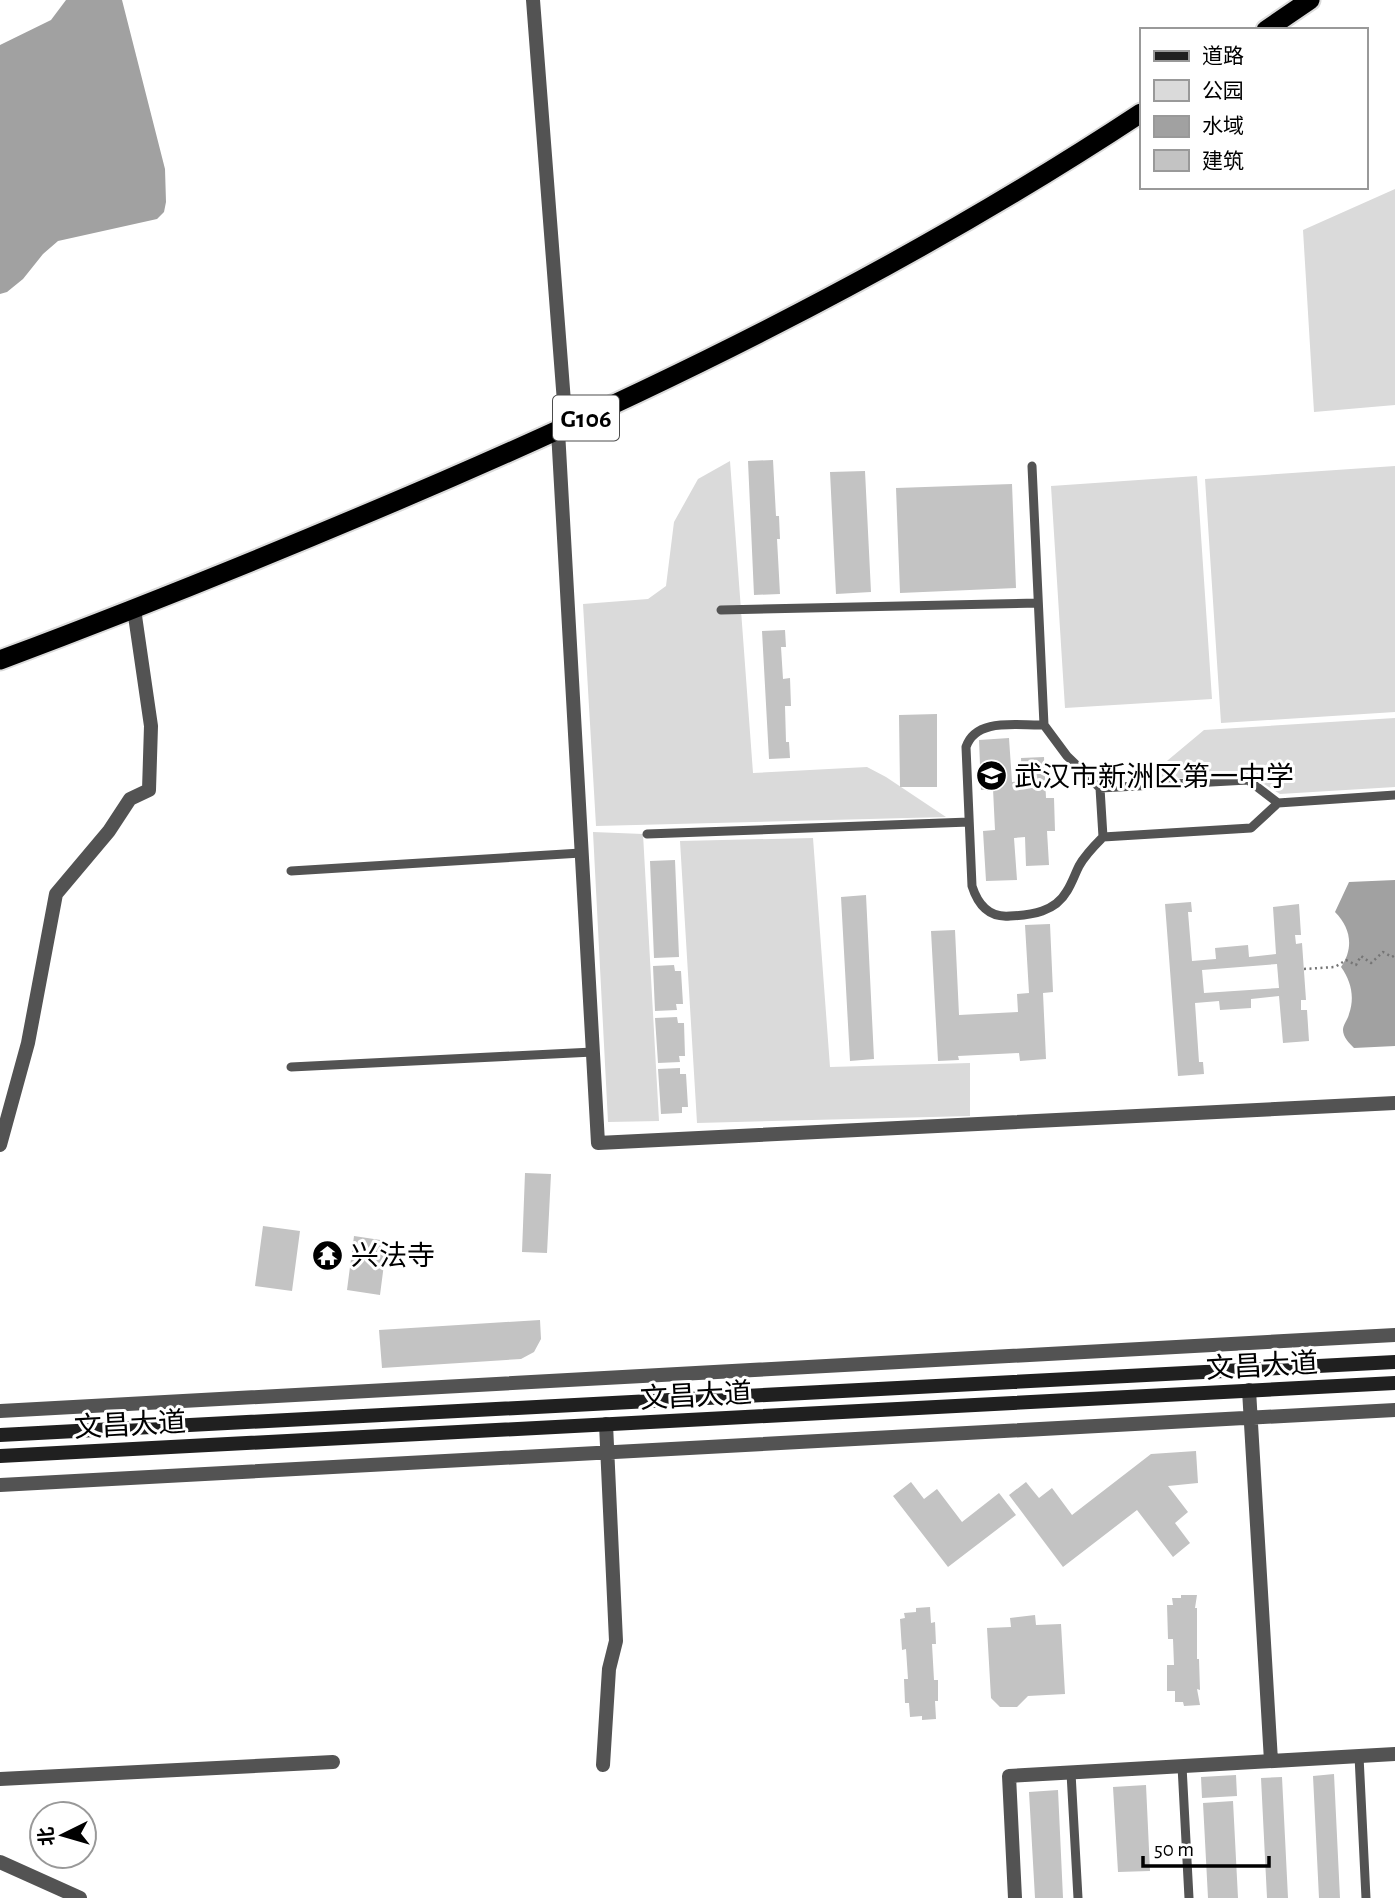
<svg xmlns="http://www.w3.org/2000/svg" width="1395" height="1898" viewBox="0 0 1395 1898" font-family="'Alegreya Sans','Noto Sans SC',sans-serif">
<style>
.green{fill:#dadada}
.water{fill:#a1a1a1}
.building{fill:#c3c3c3;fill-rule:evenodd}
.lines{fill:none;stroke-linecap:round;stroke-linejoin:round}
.trunk-casing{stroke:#dbdbdb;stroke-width:23}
.path{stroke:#757575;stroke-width:2.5;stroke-dasharray:2 3.5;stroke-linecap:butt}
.service{stroke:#535353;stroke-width:9}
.minor{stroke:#535353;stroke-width:14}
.secondary{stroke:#202020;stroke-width:14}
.trunk{stroke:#000;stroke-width:19}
.labels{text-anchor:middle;stroke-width:6;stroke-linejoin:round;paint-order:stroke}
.shield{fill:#fff;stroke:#4c4c4c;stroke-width:2}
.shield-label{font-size:26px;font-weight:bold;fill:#000}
.poi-label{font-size:28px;fill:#000;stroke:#fff;text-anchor:start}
.street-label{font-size:28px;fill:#000;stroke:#fff}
</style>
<rect width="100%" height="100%" fill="#fff"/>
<!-- green -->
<path class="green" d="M 1395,189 L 1395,405 L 1314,412 L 1303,230 Z
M 730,461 L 753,773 L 867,767 L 886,777 L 946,817 L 596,826 L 583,604 L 648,599 L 666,586 L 674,522 L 698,479 Z
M 1395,466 L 1395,712 L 1221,723 L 1205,479 Z
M 1197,476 L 1212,699 L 1065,708 L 1051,486 Z
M 1395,718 L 1395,787 L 1280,794 L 1248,774 L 1143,781 L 1204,730 Z
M 593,832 L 643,834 L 659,1121 L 608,1122 Z
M 813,838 L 830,1067 L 970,1063 L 970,1116 L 697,1123 L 680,841 Z"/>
<!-- water -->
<path class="water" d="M 66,0 L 122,0 L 165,169 L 166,202 L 164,212 L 157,219 L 58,241 L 43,254 L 23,279 L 7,292 L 0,294 L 0,45 L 51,20 Z
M 1395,880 L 1395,1046 L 1354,1048 C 1349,1043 1343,1037 1343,1030 C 1343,1025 1348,1019 1349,1014 C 1355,997 1351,981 1341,967 C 1354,948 1351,928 1335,912 L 1349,882 Z"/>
<!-- building -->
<path class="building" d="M 773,460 L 776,516 L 779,516 L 780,539 L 777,539 L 780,594 L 754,595 L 748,461 Z
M 865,471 L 871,592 L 836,594 L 830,472 Z
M 1012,484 L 1016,588 L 900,593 L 896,488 Z
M 785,630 L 786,647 L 781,647 L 783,679 L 790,678 L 791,706 L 785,706 L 786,742 L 789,742 L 790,758 L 769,759 L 762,631 Z
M 937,714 L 937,787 L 900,787 L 899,715 Z
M 1009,738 L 1012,782 L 1022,781 L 1021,758 L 1044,757 L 1046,798 L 1054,798 L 1055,831 L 1047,831 L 1049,865 L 1026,866 L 1025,837 L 1014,838 L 1017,880 L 986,881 L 983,831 L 995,830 L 993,789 L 981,790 L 979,740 Z
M 675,860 L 679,957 L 654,958 L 650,861 Z
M 866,895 L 874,1059 L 850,1061 L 841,897 Z
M 1191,902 L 1192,912 L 1188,912 L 1192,961 L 1216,959 L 1215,948 L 1248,945 L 1249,957 L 1276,954 L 1273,907 L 1299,904 L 1301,935 L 1295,935 L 1296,944 L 1302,943 L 1306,1000 L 1301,1000 L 1301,1010 L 1307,1010 L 1309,1041 L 1283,1043 L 1279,996 L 1251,999 L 1251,1008 L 1220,1010 L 1219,1001 L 1195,1003 L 1199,1062 L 1203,1062 L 1204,1074 L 1178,1076 L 1165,904 ZM 1277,964 L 1279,988 L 1204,993 L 1202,970 Z
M 1050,924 L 1053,992 L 1043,993 L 1046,1059 L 1020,1061 L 1019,1053 L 958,1056 L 959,1060 L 938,1061 L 931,931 L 955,930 L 959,1015 L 1018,1012 L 1017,994 L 1029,993 L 1025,925 Z
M 674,965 L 675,971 L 681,971 L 683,1004 L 676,1004 L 677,1010 L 655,1011 L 653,966 Z
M 677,1017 L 678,1023 L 684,1023 L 685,1056 L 679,1056 L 680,1062 L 658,1063 L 655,1018 Z
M 680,1068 L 680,1074 L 686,1074 L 688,1107 L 682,1107 L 682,1113 L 661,1114 L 658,1069 Z
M 525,1173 L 551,1174 L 547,1253 L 522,1252 Z
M 263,1226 L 300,1231 L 292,1291 L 255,1286 Z
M 354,1236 L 387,1241 L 380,1295 L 347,1290 Z
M 540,1320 L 541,1339 L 534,1352 L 521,1359 L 382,1368 L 379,1330 Z
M 1196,1451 L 1198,1483 L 1168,1486 L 1188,1512 L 1175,1523 L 1190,1543 L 1173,1557 L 1137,1510 L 1063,1567 L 1009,1495 L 1026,1482 L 1039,1498 L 1052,1488 L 1072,1515 L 1151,1454 Z
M 911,1482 L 924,1499 L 937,1489 L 962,1522 L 999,1493 L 1016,1515 L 948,1567 L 893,1496 Z
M 1181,1595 L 1197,1595 L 1195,1608 L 1197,1608 L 1197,1659 L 1199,1659 L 1200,1690 L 1197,1689 L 1200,1705 L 1184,1706 L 1183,1702 L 1175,1702 L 1175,1691 L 1167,1691 L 1167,1665 L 1174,1665 L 1173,1639 L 1168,1639 L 1167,1605 L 1173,1605 L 1172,1598 L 1181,1598 Z
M 930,1607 L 931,1623 L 935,1622 L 936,1644 L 932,1644 L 934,1680 L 938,1680 L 938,1701 L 935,1701 L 936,1719 L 922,1720 L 922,1716 L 910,1717 L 909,1703 L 905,1703 L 904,1679 L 908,1679 L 906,1649 L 902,1650 L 900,1619 L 905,1618 L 904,1613 L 916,1612 L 916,1608 Z
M 1035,1615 L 1036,1625 L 1061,1624 L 1065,1694 L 1028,1696 L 1017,1707 L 1000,1707 L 991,1698 L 987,1628 L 1011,1627 L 1010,1618 Z
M 1334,1774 L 1340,1898 L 1319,1898 L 1313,1776 Z
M 1236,1775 L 1237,1796 L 1202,1798 L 1201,1777 Z
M 1282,1777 L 1288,1898 L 1267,1898 L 1261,1778 Z
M 1146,1785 L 1150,1871 L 1118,1872 L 1113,1787 Z
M 1058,1790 L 1063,1898 L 1035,1898 L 1029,1792 Z
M 1233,1801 L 1238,1898 L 1208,1898 L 1203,1803 Z"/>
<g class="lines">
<defs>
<path id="trunk" d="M 1266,30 L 1310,0
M 0,660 C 126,613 250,563 373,511 C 639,399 900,272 1141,113"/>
</defs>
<!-- trunk casing -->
<use href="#trunk" class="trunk-casing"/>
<!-- path -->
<path class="path" d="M 1304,969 L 1335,967 L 1346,960 L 1356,965 L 1361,956 L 1371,963 L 1383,952 L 1392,957 L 1395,955"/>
<!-- service -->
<path class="service" d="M 1032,466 L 1044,725
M 721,610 L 1038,603
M 1100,788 L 1067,756 L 1044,725 C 1018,726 976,717 966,747 L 972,886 C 978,905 989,918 1010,916 C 1032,915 1055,912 1067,891 C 1072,883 1075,874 1079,866 C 1085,855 1094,846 1103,837 L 1251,828 L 1278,803 L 1248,780 L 1100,788 L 1103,837
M 1278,803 L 1395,795
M 647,834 L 969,822
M 291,871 L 581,853
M 291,1067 L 593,1052
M 1359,1756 L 1366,1898
M 1182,1766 L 1189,1898
M 1071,1773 L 1078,1898"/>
<!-- minor -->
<path class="minor" d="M 533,0 L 566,428
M 558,431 L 598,1143 L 1395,1103
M 0,1145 L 28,1043 L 56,894 L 109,831 L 130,799 L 149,790 L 151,726 L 134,609
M 1249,1390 L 1271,1761
M 0,1411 L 1395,1335
M 0,1485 L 1395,1410
M 603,1765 L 609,1669 L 616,1641 L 606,1424
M 0,1779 L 333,1762
M 0,1862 L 80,1898
M 1015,1898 L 1009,1776 L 1395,1754"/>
<!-- secondary -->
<path class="secondary" d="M 0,1435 L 1395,1362
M 0,1456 L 1395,1383"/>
<!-- trunk -->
<use href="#trunk" class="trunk"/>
</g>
<!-- icons -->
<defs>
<symbol id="school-disc" viewBox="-11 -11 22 22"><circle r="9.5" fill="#000" stroke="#fff"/><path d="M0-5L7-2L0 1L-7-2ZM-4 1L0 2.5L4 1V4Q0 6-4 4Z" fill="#fff"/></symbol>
<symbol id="temple-disc" viewBox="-11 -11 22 22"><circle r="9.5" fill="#000" stroke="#fff"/><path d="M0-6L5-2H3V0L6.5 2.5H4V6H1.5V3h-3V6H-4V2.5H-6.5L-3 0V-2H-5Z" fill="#fff"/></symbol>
</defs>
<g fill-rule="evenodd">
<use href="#school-disc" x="974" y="758" width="35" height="35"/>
<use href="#temple-disc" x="310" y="1238" width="35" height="35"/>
</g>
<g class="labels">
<!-- shield labels -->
<rect class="shield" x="553" y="395.5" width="66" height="45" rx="5"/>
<g class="shield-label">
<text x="586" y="427">G106</text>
</g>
<!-- poi labels -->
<g class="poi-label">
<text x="1014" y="786">武汉市新洲区第一中学</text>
<text x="351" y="1265">兴法寺</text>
</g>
<!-- street labels -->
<g class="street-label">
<text transform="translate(1262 1365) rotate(-3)" y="10">文昌大道</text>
<text transform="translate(696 1395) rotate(-3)" y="10">文昌大道</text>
<text transform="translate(130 1424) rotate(-3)" y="10">文昌大道</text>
</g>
</g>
<!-- legend -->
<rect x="1140" y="28" width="228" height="161" fill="#ffffff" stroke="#999999" stroke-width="2"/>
<rect x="1154" y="51" width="35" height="10" fill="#202020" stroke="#999999" stroke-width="2"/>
<text x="1202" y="63" font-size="21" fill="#000000">道路</text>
<rect x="1154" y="80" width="35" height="21" fill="#dadada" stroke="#999999" stroke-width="2"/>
<text x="1202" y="98" font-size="21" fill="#000000">公园</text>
<rect x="1154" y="116" width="35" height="21" fill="#a1a1a1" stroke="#999999" stroke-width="2"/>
<text x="1202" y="133" font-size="21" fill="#000000">水域</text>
<rect x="1154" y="150" width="35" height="21" fill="#c3c3c3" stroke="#999999" stroke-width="2"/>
<text x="1202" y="168" font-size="21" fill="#000000">建筑</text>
<!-- north arrow -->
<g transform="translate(63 1835) rotate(265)"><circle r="33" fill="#ffffff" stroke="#999999" stroke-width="2"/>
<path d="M0-5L12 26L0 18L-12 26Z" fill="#000000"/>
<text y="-10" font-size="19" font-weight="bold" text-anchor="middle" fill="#000000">北</text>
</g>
<!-- scale -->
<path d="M1143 1856v10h126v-10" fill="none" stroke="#000000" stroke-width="3.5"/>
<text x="1154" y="1856" font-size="21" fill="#000000" stroke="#ffffff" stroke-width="5" paint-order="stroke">50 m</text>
</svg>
